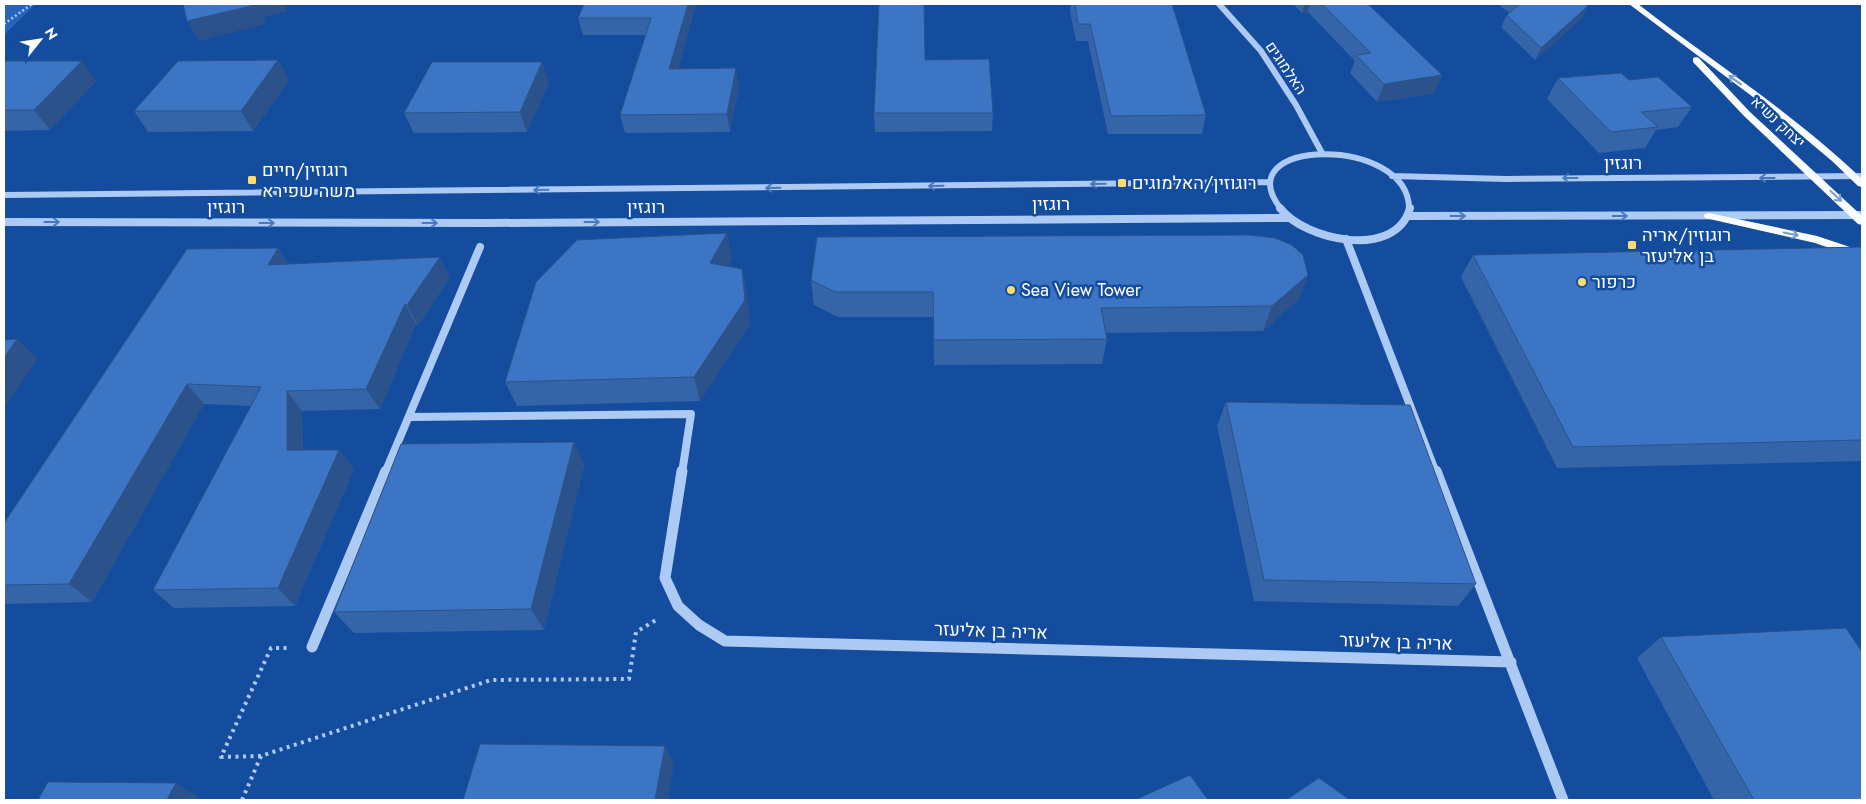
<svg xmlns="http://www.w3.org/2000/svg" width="1866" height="804" viewBox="0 0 1866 804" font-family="Jost,Heebo,sans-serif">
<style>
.green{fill:#2765bc}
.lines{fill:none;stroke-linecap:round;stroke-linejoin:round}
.path-far1{stroke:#accaf4;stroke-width:2.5;stroke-dasharray:2 2.5;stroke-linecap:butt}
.path{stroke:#accaf4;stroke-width:4;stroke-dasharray:3 4.5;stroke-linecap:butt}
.minor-far2{stroke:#accaf4;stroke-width:6}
.minor-far1{stroke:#accaf4;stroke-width:8}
.minor{stroke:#accaf4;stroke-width:11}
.major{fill:#f8fbff;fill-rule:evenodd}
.wall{fill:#3465a9}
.shaded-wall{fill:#2b528a}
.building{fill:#3d75c5;stroke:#2b528a}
.oneway{stroke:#7b9bca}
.oneway2{stroke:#4978bc}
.poi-dot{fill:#ffda6e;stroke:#144c9e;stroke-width:2}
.labels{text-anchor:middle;stroke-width:5;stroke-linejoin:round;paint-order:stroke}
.far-street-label{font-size:15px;fill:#fff;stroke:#144c9e}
.street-label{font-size:18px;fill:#fff;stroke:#144c9e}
.poi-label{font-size:18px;fill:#fff;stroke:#144c9e;text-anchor:start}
</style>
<rect width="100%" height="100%" fill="#144c9e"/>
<!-- green -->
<path class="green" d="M 4,4 L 36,4 L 4,35 Z"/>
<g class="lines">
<!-- path-far1 -->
<path class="path-far1" d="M 4,24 L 32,4"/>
<!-- path -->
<path class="path" d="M 261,756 L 221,757 L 271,648 L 287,648
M 242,800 L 261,756 L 491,680 L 629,679 L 636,632 L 656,620"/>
<!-- minor-far2 -->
<path class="minor-far2" d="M 1219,4 L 1261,51 L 1296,105 L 1322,153
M 1392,176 L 1506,179 L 1862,176
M 4,195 L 1269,182
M 1281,209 C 1224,137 1410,135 1409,209"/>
<!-- minor-far1 -->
<path class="minor-far1" d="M 1280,208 C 1305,241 1396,260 1410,208
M 1409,216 L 1862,215
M 4,222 L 489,223 L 1289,218
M 1346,239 L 1436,473
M 409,417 L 691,414 L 682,473
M 385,473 L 480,247"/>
<!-- minor -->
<path class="minor" d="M 682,471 L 665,578 L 678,606 L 699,625 L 725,641 L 1511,662
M 1436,471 L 1563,800
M 312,647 L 386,471"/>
<!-- major -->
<path class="major" d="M 1629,4 L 1638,4 C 1713,62 1793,113 1862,179 L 1862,187 L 1858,186 L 1832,161 L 1777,115 Z
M 1696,57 L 1699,58 L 1750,112 L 1862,216 L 1862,225 L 1858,224 L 1744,116 L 1693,62 L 1693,58 Z
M 1709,213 L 1817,236 L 1862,251 L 1862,259 L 1815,243 L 1705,218 L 1704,216 L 1705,214 Z"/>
</g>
<!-- wall -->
<path class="wall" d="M 584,4 L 696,4 L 678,69 L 739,86 L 730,132 L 625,133 L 620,115 L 646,35 L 583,35 L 578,18 Z
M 1071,4 L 1172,4 L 1206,115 L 1202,134 L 1108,134 L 1088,41 L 1076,41 L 1070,11 Z
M 1293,4 L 1368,4 L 1442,75 L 1434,93 L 1377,102 L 1350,73 L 1355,61 L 1308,12 L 1302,13 Z
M 1498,4 L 1585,4 L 1588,6 L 1582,18 L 1535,60 L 1501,27 L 1507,15 L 1510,13 Z
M 278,60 L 289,80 L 253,131 L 148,132 L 134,111 Z
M 925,60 L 993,113 L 992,131 L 875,132 L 874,113 Z
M 4,61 L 96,81 L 50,130 L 4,131 Z
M 1558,78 L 1629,80 L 1692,107 L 1678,127 L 1656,130 L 1645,148 L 1599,153 L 1547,99 Z
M 549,82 L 527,132 L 414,133 L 404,113 Z
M 1862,247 L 1862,461 L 1557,468 L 1461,277 L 1473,255 Z
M 278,248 L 288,264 L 450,277 L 418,325 L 416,324 L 380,409 L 302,411 L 303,450 L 339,450 L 354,469 L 295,606 L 174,608 L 153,590 L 251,406 L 204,404 L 92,602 L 4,604 L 4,523 Z
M 732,258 L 728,266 L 742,269 L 747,293 L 750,324 L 700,401 L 517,406 L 505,382 Z
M 1308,275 L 1298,300 L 1263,331 L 1106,333 L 1107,339 L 1102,364 L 934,365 L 933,317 L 838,317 L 814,305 L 811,280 Z
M 1226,402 L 1476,584 L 1458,606 L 1254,601 L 1217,426 Z
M 574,442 L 584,465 L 544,630 L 354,633 L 334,612 Z
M 1661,637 L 1862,800 L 1714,800 L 1637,658 Z"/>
<!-- shaded-wall -->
<path class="shaded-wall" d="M 255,4 L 285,4 L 287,11 L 263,17 L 266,24 L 199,41 L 187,21 Z
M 688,4 L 696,4 L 673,87 L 669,69 Z
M 1305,4 L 1310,4 L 1308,12 L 1302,13 Z
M 1588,6 L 1582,18 L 1535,60 L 1541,48 Z
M 278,60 L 289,80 L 253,131 L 241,111 Z
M 82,61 L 96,81 L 50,130 L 34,110 Z
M 542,62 L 549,82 L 527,132 L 520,112 Z
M 736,68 L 739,86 L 730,132 L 727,114 Z
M 1442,75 L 1434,93 L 1377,102 L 1384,84 Z
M 727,233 L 732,258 L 716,288 L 710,263 Z
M 278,248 L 291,269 L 268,265 Z
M 440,257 L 450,277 L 418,325 L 407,305 Z
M 742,269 L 747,293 L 750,324 L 700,401 L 694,377 Z
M 1308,275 L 1298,300 L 1263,331 L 1272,306 Z
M 405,304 L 416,324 L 380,409 L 366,389 Z
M 17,339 L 38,359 L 4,408 L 4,358 Z
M 187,384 L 204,404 L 92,602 L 69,584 Z
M 287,391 L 302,411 L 303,470 L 287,450 Z
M 574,442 L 584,465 L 544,630 L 531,609 Z
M 339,450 L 354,469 L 295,606 L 278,588 Z
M 665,746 L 674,764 L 668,800 L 655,800 Z
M 176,783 L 199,797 L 197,800 L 167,800 Z"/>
<!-- building -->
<path class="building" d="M 183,4 L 255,4 L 255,5 L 187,21 Z
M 584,4 L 688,4 L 669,69 L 736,68 L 727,114 L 620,115 L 651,18 L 578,18 Z
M 879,4 L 924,4 L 925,60 L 989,59 L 993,113 L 874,113 Z
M 1075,4 L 1172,4 L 1206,115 L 1111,116 L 1090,24 L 1078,24 Z
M 1322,4 L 1368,4 L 1442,75 L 1384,84 L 1356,55 L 1371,53 Z
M 1520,4 L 1585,4 L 1588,6 L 1541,48 L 1507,15 Z
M 278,60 L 241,111 L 134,111 L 178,61 Z
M 4,61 L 82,61 L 34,110 L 4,110 Z
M 432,62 L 542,62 L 520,112 L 404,113 Z
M 1621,73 L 1629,80 L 1658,77 L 1692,107 L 1641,112 L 1658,127 L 1611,132 L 1558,78 Z
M 727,233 L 710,263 L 742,269 L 745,300 L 694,377 L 505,382 L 536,282 L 577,240 Z
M 1249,235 L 1275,238 L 1292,245 L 1303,255 L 1308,275 L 1272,306 L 1101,308 L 1107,339 L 934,340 L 933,292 L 835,292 L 811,280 L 817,237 Z
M 1862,247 L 1862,440 L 1573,447 L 1473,255 Z
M 278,248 L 268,265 L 440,257 L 407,305 L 405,304 L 366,389 L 287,391 L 287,450 L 339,450 L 278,588 L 153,590 L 261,387 L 187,384 L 69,584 L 4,585 L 4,523 L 187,249 Z
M 17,339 L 4,358 L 4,340 Z
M 1226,402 L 1410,405 L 1476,584 L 1264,580 Z
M 574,442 L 531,609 L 334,612 L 401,444 Z
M 1846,628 L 1862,652 L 1862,800 L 1754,800 L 1661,637 Z
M 480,744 L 665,746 L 655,800 L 463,800 Z
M 1190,775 L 1208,800 L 1134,800 L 1135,800 Z
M 1319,778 L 1350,800 L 1286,800 Z
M 48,782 L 176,783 L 167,800 L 38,800 Z"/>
<!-- one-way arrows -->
<defs><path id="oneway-shaft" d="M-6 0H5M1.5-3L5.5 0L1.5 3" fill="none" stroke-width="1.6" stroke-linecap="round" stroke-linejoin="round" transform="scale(1.25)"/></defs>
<g class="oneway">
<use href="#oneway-shaft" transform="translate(1735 80) rotate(-144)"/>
<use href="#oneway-shaft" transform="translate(1836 196) rotate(43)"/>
<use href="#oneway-shaft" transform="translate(1791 234) rotate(12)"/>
</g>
<g class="oneway2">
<use href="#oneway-shaft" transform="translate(1570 178) rotate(180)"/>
<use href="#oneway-shaft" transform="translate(1767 178) rotate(180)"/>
<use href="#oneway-shaft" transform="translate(1098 184) rotate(179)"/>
<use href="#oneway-shaft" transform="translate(936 186) rotate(179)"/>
<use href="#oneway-shaft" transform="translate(773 188) rotate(179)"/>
<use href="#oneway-shaft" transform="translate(541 190) rotate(179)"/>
<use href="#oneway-shaft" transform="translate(1458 216)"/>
<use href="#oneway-shaft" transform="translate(1620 216)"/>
<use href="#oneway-shaft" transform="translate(52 222)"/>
<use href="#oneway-shaft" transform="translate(592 222)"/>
<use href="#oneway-shaft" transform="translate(267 223)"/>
<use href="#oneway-shaft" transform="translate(430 223)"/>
</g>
<!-- markers -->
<g class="poi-dot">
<rect x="247" y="175" width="10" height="10" rx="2.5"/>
<rect x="1117" y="178" width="10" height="10" rx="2.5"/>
<rect x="1627" y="240" width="10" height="10" rx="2.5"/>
<circle cx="1582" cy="282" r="5"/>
<circle cx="1011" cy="290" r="5"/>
</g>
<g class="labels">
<!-- far-street labels -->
<g class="far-street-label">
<text transform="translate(1286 68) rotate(56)" y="5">האלמוגים</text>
<text transform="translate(1778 122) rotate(43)" y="5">יצחק נשיא</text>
</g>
<!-- street labels -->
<g class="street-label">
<text x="1623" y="169">רוגזין</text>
<text x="1051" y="210">רוגזין</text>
<text x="226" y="213">רוגזין</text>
<text x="646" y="213">רוגזין</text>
<text transform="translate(991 631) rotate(2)" y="6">אריה בן אליעזר</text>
<text transform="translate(1396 642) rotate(2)" y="6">אריה בן אליעזר</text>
</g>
<!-- poi labels -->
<g class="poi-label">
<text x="262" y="176">רוגוזין/חיים<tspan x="262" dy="21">משה שפירא</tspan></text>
<text x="1132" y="189">רוגוזין/האלמוגים</text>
<text x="1642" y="241">רוגוזין/אריה<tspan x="1642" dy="21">בן אליעזר</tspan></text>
<text x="1592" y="288">כרפור</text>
<text x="1021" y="296">Sea View Tower</text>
</g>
</g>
<!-- border -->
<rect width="1866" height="804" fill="none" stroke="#ffffff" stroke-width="10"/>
<!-- north arrow -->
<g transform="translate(40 40) rotate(60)" stroke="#144c9e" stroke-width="4" paint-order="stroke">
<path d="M0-4L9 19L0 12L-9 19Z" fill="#ffffff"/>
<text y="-8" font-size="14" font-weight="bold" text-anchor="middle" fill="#ffffff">N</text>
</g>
</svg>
